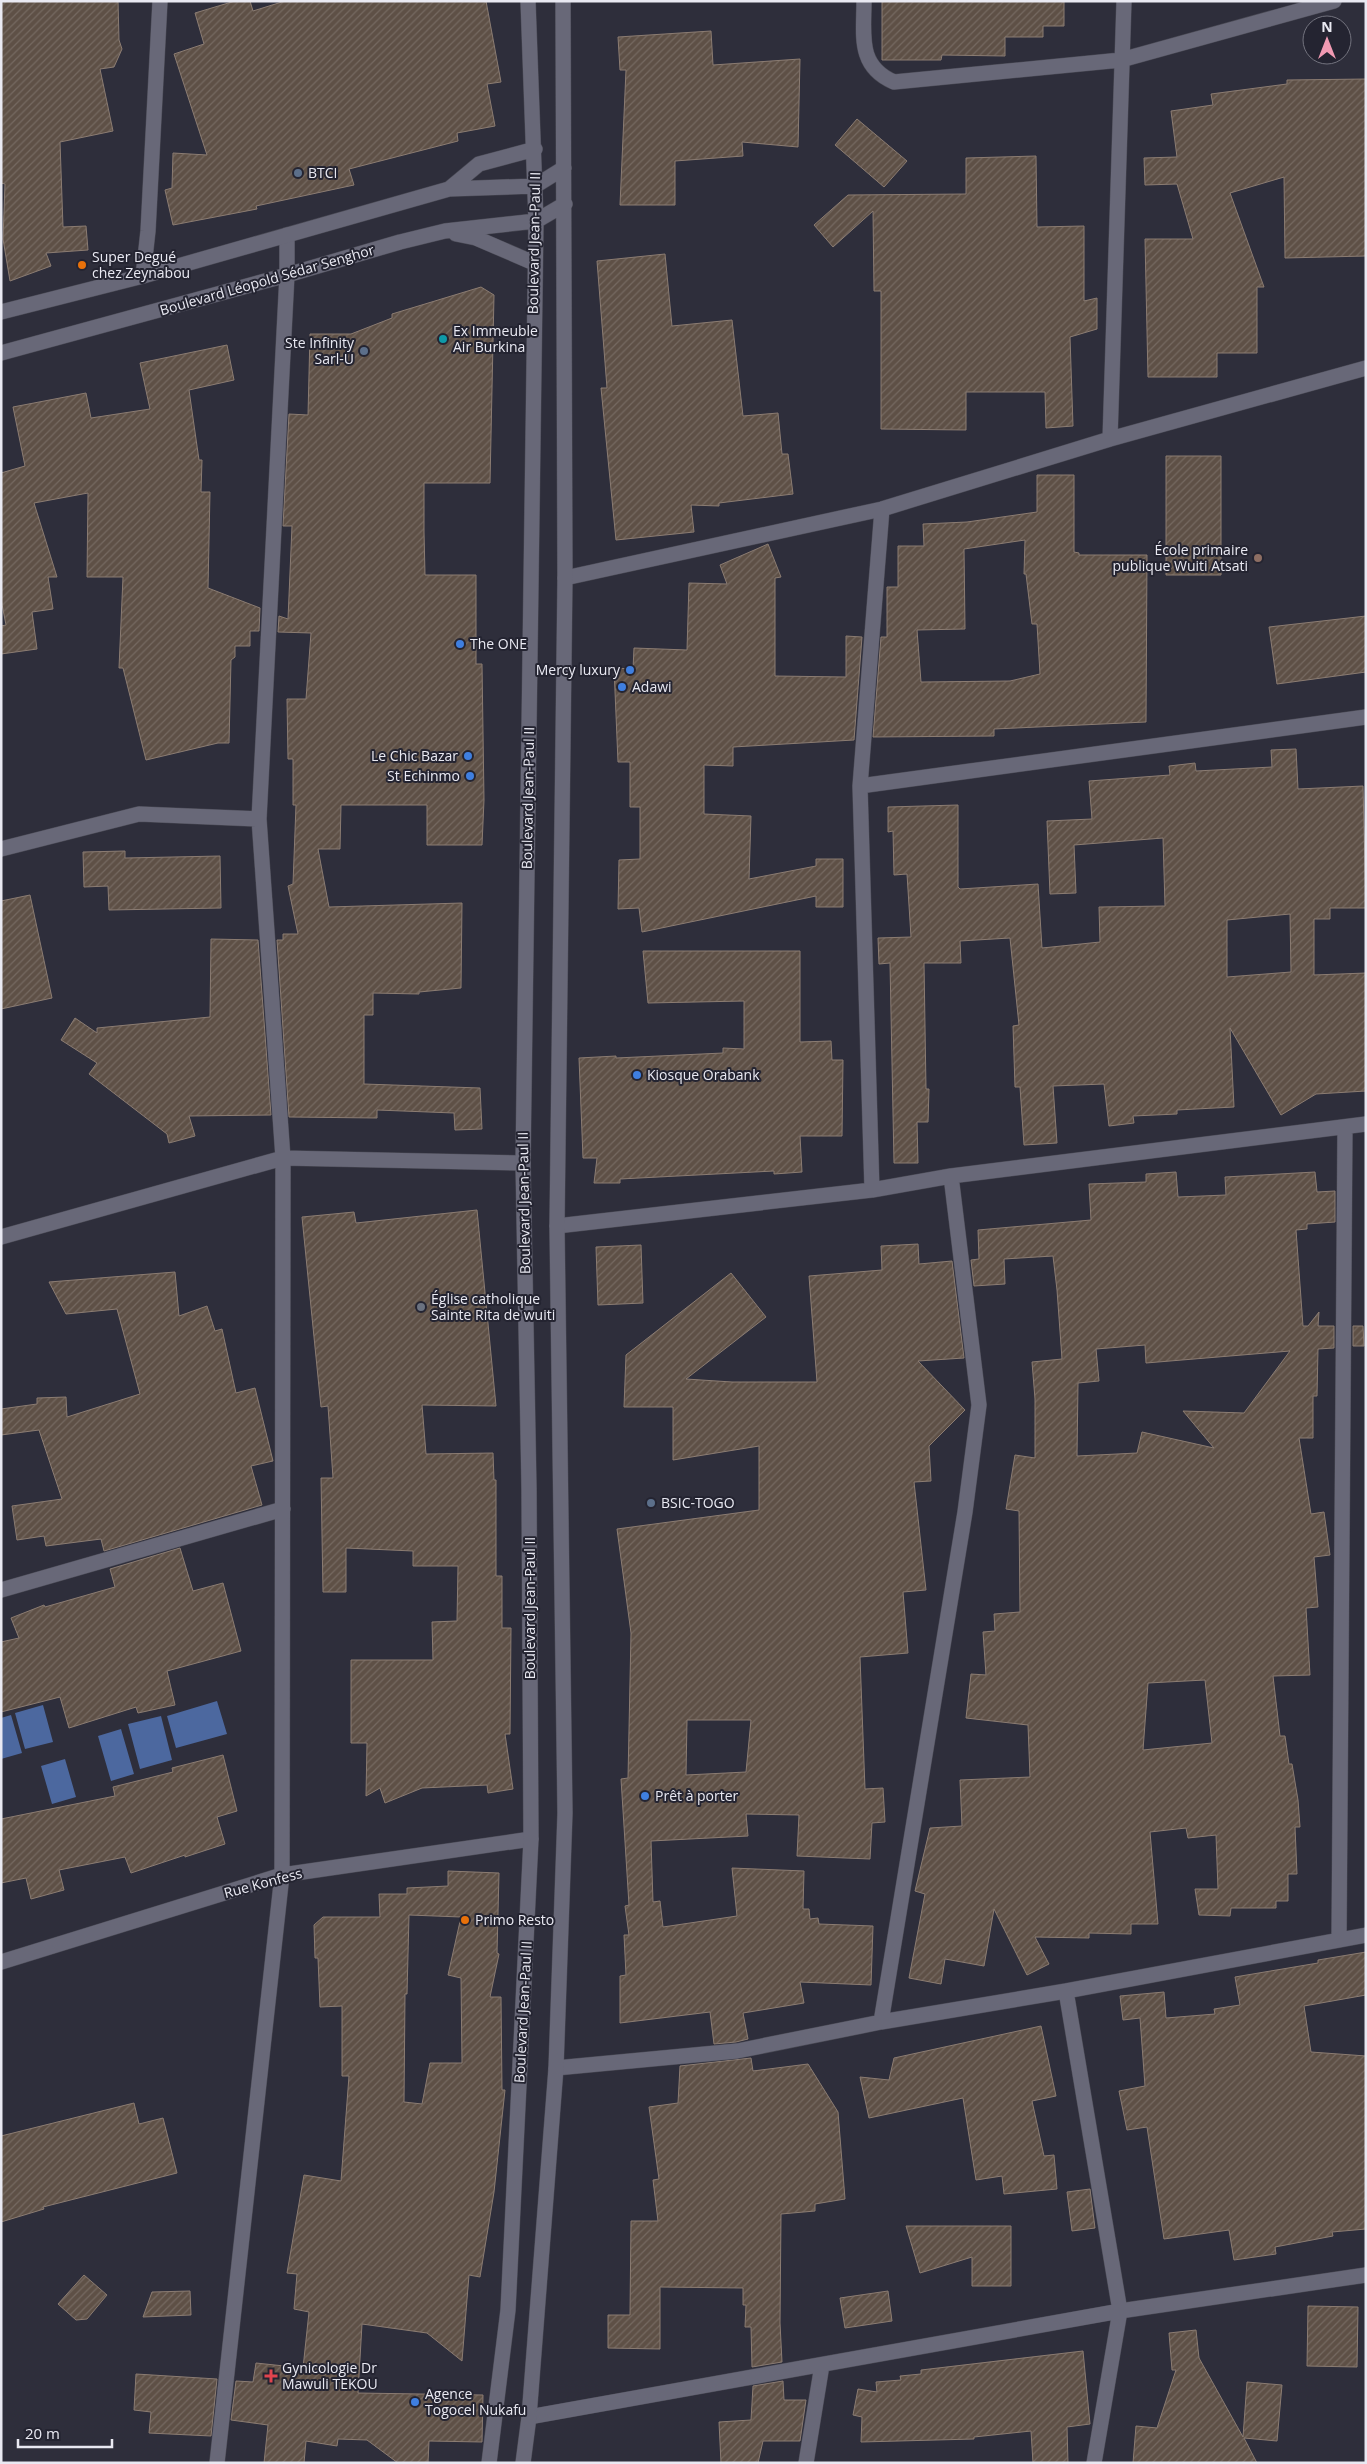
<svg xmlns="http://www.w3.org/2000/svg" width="1367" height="2464" viewBox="0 0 1367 2464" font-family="'Open Sans',sans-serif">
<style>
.water{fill:#4c689f}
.building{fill:url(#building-hatch);stroke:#8b7c72;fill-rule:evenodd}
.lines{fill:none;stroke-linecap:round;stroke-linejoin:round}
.street-casing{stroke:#494954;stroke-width:16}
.secondary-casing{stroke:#494954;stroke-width:16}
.street{stroke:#686878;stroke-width:15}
.secondary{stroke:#686878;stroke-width:15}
.service-dot{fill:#5c6f8a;stroke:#242431;stroke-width:2}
.food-dot{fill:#e8710a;stroke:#242431;stroke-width:2}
.culture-dot{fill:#0f9aa8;stroke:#242431;stroke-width:2}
.education-dot{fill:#8d6e63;stroke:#242431;stroke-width:2}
.shop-dot{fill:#3f7fe0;stroke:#242431;stroke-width:2}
.worship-dot{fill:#6b7280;stroke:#242431;stroke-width:2}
.health-dot{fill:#e0444e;stroke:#242431;stroke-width:2}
.labels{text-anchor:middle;stroke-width:4;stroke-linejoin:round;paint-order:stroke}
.poi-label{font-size:14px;fill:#e9e9f2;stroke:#242431;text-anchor:start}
.street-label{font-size:14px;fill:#e9e9f2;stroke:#242431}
</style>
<defs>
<pattern id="building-hatch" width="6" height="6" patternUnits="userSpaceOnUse" patternTransform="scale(1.25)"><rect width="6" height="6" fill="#5e5046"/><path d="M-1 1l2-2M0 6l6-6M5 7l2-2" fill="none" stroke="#756961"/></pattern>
</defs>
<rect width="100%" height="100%" fill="#2e2e3b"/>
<!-- water -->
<path class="water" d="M 217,1701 L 227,1734 L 176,1748 L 167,1716 Z
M 43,1705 L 53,1742 L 25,1749 L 15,1713 Z
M 11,1715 L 22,1753 L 1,1759 L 1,1718 Z
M 161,1716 L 172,1760 L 140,1769 L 128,1724 Z
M 121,1729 L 134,1774 L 111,1781 L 98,1736 Z
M 65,1759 L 76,1797 L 52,1804 L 41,1766 Z"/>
<!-- building -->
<path class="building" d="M 1,1 L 118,1 L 119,40 L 122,49 L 114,67 L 100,69 L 113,131 L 60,142 L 63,227 L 86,226 L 88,250 L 46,253 L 51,266 L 10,281 L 3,239 L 5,184 L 1,183 Z
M 235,1 L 250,1 L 253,11 L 285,1 L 486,1 L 501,82 L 487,84 L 495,126 L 457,133 L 458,141 L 349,169 L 354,185 L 256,206 L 257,209 L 173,225 L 165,190 L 172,188 L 173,153 L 207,155 L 174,54 L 204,44 L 195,13 Z
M 882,1 L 1064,1 L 1064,26 L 1043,26 L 1043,37 L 1005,37 L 1005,56 L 942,55 L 941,60 L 882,60 Z
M 711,31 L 713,65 L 800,59 L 798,147 L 742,142 L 743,156 L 675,161 L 675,205 L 620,205 L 626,70 L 620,70 L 618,37 Z
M 1366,79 L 1366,256 L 1285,258 L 1284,177 L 1230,193 L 1264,287 L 1257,287 L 1257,353 L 1217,353 L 1217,377 L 1148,377 L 1145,239 L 1193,239 L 1177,184 L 1145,185 L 1144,158 L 1177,157 L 1171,111 L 1213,105 L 1211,94 L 1287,84 L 1287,80 Z
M 857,119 L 907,161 L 884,187 L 835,145 Z
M 1036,156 L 1037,227 L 1084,226 L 1084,301 L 1097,298 L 1097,329 L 1070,337 L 1073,426 L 1046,428 L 1045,392 L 966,392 L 966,430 L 881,429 L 881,291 L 874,291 L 873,211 L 833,247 L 814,225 L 848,195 L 966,194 L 966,158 Z
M 665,254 L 672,326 L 732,320 L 743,416 L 778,413 L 782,454 L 788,454 L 793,494 L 719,503 L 719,506 L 691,505 L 694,532 L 616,540 L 601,388 L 607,388 L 597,261 Z
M 481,287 L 494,295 L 490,483 L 424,483 L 424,532 L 425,575 L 476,575 L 476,664 L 482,664 L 484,800 L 482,845 L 427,845 L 427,805 L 341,805 L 340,849 L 318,849 L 329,907 L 462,903 L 461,988 L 419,992 L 419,994 L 373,993 L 373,1015 L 364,1015 L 364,1084 L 480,1088 L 482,1129 L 455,1130 L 454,1113 L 377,1110 L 377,1118 L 289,1117 L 277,940 L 283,940 L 283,934 L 298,934 L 288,886 L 293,884 L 296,805 L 293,805 L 293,759 L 288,759 L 287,699 L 306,699 L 311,633 L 278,632 L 279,616 L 288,619 L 292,526 L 283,526 L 289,414 L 308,415 L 310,334 L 351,334 L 392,318 L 392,314 Z
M 227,345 L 234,380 L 189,390 L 199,460 L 202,460 L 201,492 L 210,492 L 208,588 L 260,608 L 259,631 L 250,631 L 250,646 L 235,646 L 235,657 L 231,660 L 229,743 L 218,743 L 146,760 L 123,668 L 119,668 L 123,577 L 87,577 L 88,493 L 34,503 L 57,577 L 48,577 L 53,609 L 32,612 L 37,649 L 1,654 L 1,626 L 6,625 L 1,599 L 1,473 L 25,466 L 13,407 L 86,393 L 91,418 L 150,409 L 140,363 Z
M 1166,456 L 1221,456 L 1221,575 L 1166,575 Z
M 1037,475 L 1074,475 L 1074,552 L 1079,553 L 1079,555 L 1147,555 L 1146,722 L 994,729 L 994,736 L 873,737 L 881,637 L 887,637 L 887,587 L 898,587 L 898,546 L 924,546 L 923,524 L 967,522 L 1037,512 ZM 1025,540 L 1024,574 L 1026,574 L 1032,624 L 1037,624 L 1040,674 L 1010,681 L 921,682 L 917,630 L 965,629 L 964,549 Z
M 768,544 L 781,577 L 775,578 L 775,676 L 846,677 L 846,636 L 862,637 L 854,740 L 733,747 L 733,766 L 704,765 L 704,814 L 751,816 L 749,879 L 816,866 L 816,859 L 843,859 L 843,907 L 816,907 L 816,896 L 642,932 L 639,908 L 618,909 L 619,860 L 640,859 L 640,807 L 630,807 L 630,762 L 618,762 L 614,668 L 633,669 L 634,648 L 687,650 L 689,583 L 727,584 L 720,565 Z
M 1366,616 L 1366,672 L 1277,684 L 1269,627 Z
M 1296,749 L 1298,789 L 1363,786 L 1366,908 L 1330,908 L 1330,919 L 1314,919 L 1314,975 L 1366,973 L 1366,1091 L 1316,1094 L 1281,1115 L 1230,1028 L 1234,1107 L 1177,1110 L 1177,1114 L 1133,1116 L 1134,1123 L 1109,1126 L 1104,1084 L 1053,1086 L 1057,1143 L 1024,1145 L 1020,1087 L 1015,1087 L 1013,1026 L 1019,1025 L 1010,938 L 960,941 L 961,963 L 924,963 L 926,1089 L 929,1089 L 928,1122 L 917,1122 L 918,1163 L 894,1163 L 890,963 L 879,964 L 878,938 L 911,937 L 907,874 L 894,875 L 893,831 L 888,832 L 888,807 L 958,805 L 958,887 L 960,889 L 1038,884 L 1042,948 L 1100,942 L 1099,907 L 1165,906 L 1163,838 L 1074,845 L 1076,893 L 1050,894 L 1047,821 L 1092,819 L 1089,781 L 1170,775 L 1169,766 L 1195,763 L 1196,771 L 1272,767 L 1271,750 ZM 1290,914 L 1291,972 L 1227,977 L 1227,920 Z
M 125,851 L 125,858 L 220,856 L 221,908 L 109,910 L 108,886 L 84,887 L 83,852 Z
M 30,895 L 52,998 L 1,1009 L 1,901 Z
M 211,939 L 258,940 L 271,1115 L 189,1116 L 195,1136 L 169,1143 L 167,1134 L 89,1074 L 97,1063 L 61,1040 L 75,1018 L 97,1033 L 97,1028 L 210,1017 Z
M 643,951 L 800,951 L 800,1042 L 831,1041 L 832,1060 L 843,1060 L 842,1136 L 800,1136 L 802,1172 L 774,1174 L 774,1171 L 620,1179 L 620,1183 L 594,1183 L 597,1158 L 583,1158 L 579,1058 L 616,1056 L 616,1058 L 723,1053 L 723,1048 L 744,1049 L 744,1001 L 648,1003 Z
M 1176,1172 L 1178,1197 L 1226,1195 L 1225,1177 L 1315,1172 L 1317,1192 L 1335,1191 L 1335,1222 L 1307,1224 L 1307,1229 L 1296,1230 L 1303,1326 L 1308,1326 L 1319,1312 L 1318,1326 L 1334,1326 L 1334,1348 L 1318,1349 L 1317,1396 L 1313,1396 L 1313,1438 L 1299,1438 L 1311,1514 L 1324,1512 L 1330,1555 L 1314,1557 L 1318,1607 L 1306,1608 L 1310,1675 L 1273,1676 L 1280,1736 L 1285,1736 L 1289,1764 L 1292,1764 L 1298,1800 L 1300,1827 L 1295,1827 L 1297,1874 L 1288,1874 L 1288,1901 L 1276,1901 L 1276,1908 L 1231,1908 L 1230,1916 L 1199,1915 L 1195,1889 L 1218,1889 L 1216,1835 L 1188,1838 L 1186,1828 L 1150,1832 L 1158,1924 L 1131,1924 L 1131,1934 L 1089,1933 L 1089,1938 L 1035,1937 L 1049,1964 L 1027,1975 L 994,1909 L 984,1966 L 945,1959 L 941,1984 L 909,1978 L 925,1894 L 915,1891 L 930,1828 L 962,1826 L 960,1780 L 1030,1777 L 1028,1725 L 966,1718 L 971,1674 L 986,1675 L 983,1632 L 995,1631 L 994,1614 L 1020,1612 L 1019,1511 L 1006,1509 L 1015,1455 L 1035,1458 L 1035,1399 L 1032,1362 L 1062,1359 L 1057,1290 L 1053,1256 L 1004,1259 L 1005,1284 L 974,1286 L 971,1260 L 979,1259 L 978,1230 L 1091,1220 L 1089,1184 L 1146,1182 L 1146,1174 ZM 1145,1345 L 1146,1363 L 1290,1351 L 1244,1413 L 1183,1411 L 1214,1448 L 1142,1432 L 1137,1453 L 1077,1456 L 1078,1383 L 1099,1381 L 1096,1349 ZM 1205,1680 L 1212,1743 L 1143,1750 L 1148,1683 Z
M 477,1210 L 496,1406 L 422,1405 L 426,1454 L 493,1453 L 494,1480 L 496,1480 L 496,1576 L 502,1576 L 502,1628 L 511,1628 L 510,1734 L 505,1734 L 513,1789 L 488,1793 L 487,1785 L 422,1788 L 385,1803 L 380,1788 L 366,1796 L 367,1743 L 351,1743 L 351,1660 L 433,1660 L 432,1622 L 457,1621 L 458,1566 L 413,1566 L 413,1551 L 346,1548 L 346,1592 L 323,1592 L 321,1478 L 333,1478 L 328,1406 L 321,1407 L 302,1217 L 354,1212 L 356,1223 Z
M 918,1244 L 919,1264 L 952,1261 L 964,1358 L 918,1361 L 965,1410 L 929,1446 L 931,1481 L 914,1482 L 926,1590 L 903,1592 L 908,1653 L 860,1657 L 865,1789 L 883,1788 L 885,1822 L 872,1823 L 870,1859 L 797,1856 L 799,1815 L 746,1814 L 748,1836 L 651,1841 L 653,1902 L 660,1901 L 663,1927 L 737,1916 L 732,1868 L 804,1871 L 803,1909 L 809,1909 L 810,1919 L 818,1918 L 819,1924 L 873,1926 L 871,1985 L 800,1982 L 804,2003 L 743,2013 L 748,2039 L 736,2042 L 714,2044 L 710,2012 L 620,2023 L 620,1976 L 626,1975 L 624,1935 L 629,1935 L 625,1906 L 629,1905 L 621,1779 L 628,1778 L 631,1633 L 617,1529 L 759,1510 L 759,1446 L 673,1460 L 673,1407 L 624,1407 L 626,1355 L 731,1273 L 766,1317 L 686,1379 L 732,1382 L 817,1382 L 809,1276 L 882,1270 L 881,1246 ZM 687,1720 L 751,1720 L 746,1772 L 686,1775 Z
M 641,1245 L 643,1303 L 598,1305 L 596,1247 Z
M 175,1272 L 179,1316 L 207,1306 L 215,1331 L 222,1329 L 236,1393 L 255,1388 L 273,1461 L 251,1466 L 262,1505 L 104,1551 L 101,1539 L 46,1546 L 44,1536 L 17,1540 L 12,1506 L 62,1499 L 39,1430 L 1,1435 L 1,1409 L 37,1404 L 37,1398 L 66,1397 L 67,1417 L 140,1394 L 117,1309 L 66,1314 L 49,1282 Z
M 1353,1326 L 1363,1326 L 1364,1346 L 1353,1346 Z
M 180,1548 L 193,1591 L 223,1583 L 241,1651 L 167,1671 L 175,1705 L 138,1713 L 136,1707 L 69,1728 L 60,1697 L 1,1712 L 1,1642 L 19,1638 L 11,1618 L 44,1605 L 45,1607 L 115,1587 L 110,1569 Z
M 223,1755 L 237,1811 L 217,1817 L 225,1844 L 185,1857 L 185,1855 L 131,1873 L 125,1857 L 59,1870 L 64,1890 L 31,1899 L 26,1878 L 1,1883 L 1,1819 L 115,1796 L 113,1787 L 173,1772 L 172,1768 Z
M 448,1871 L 499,1873 L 497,1953 L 499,1954 L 490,1997 L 501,1997 L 502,2090 L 505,2090 L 494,2192 L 480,2277 L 469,2275 L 462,2361 L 427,2333 L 362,2324 L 358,2393 L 483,2395 L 482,2442 L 429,2441 L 428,2463 L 398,2463 L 367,2440 L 338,2439 L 337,2446 L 306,2441 L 304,2463 L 264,2463 L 268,2425 L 231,2420 L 236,2381 L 253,2382 L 256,2363 L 303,2368 L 309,2312 L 294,2309 L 297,2274 L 287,2273 L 304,2175 L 341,2181 L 349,2076 L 342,2076 L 342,2006 L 320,2007 L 318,1958 L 315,1958 L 314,1925 L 323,1917 L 380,1917 L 379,1894 L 407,1894 L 407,1888 L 448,1886 ZM 409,1915 L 461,1917 L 448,1975 L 461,1978 L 462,2063 L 430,2063 L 422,2104 L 404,2102 L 405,1994 L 407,1994 Z
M 1366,1952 L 1366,1995 L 1304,2006 L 1311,2052 L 1366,2056 L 1366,2229 L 1332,2232 L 1333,2236 L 1275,2247 L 1276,2254 L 1234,2260 L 1229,2230 L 1164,2239 L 1147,2127 L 1127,2130 L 1119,2091 L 1145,2086 L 1140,2018 L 1123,2020 L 1120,1996 L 1164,1992 L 1166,2018 L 1215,2014 L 1214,2009 L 1240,2005 L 1235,1977 L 1318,1963 L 1318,1960 Z
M 1041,2026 L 1056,2096 L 1032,2101 L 1044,2156 L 1054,2155 L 1057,2189 L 1004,2194 L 1002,2176 L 976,2180 L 963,2098 L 869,2118 L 860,2077 L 889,2080 L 894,2058 Z
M 751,2058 L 753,2071 L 808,2064 L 838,2112 L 845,2199 L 815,2204 L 815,2211 L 781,2214 L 780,2323 L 782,2362 L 752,2367 L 751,2327 L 745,2327 L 746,2305 L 743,2305 L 743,2288 L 660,2287 L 660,2349 L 608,2348 L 608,2315 L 630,2315 L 631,2221 L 658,2221 L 653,2180 L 659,2179 L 649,2107 L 678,2103 L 680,2066 Z
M 134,2103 L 139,2124 L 163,2118 L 177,2173 L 43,2207 L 44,2209 L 1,2222 L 1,2136 Z
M 1090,2189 L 1095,2228 L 1072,2231 L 1067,2192 Z
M 906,2226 L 1011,2226 L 1011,2286 L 972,2286 L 972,2257 L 920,2273 Z
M 84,2275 L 107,2295 L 87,2319 L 76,2320 L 58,2304 Z
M 190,2291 L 191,2315 L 143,2317 L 152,2292 Z
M 888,2291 L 892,2321 L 845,2328 L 840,2298 Z
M 1308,2306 L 1358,2307 L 1357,2367 L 1307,2366 Z
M 1196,2330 L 1199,2358 L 1243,2437 L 1247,2382 L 1282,2385 L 1277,2441 L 1244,2438 L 1257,2463 L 1133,2463 L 1136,2426 L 1157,2428 L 1176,2370 L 1172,2370 L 1169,2333 Z
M 1083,2351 L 1090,2424 L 1067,2427 L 1068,2463 L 1033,2463 L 1031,2431 L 974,2437 L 974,2439 L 861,2442 L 862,2417 L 853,2415 L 858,2389 L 877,2392 L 876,2382 L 901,2380 L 900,2376 L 921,2374 L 921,2370 Z
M 136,2374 L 217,2379 L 211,2436 L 149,2433 L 151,2412 L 134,2410 Z
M 783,2381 L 784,2400 L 806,2400 L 800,2441 L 763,2441 L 758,2463 L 721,2463 L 719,2422 L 751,2420 L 753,2386 Z"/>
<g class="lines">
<defs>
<path id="street" d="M 864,1 C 864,35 857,66 894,82 L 1121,60 L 1334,1
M 143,276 L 148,231 L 160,1
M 1110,439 L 1124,1
M 565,578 L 882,509 L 1110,439 L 1366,368
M 860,786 L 1366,717
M 1,849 L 139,814 L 259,819
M 872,1190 L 860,786 L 882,509
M 557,1226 L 872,1190 L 951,1176 L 1366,1124
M 1,1237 L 283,1158 L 523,1163
M 1,1590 L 283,1509
M 1339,1940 L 1345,1127
M 1,1962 L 282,1875 L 531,1839
M 1066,1991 L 1120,2311 L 1094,2463
M 881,2022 L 965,1512 L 979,1405 L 951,1176
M 556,2068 L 737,2051 L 881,2022 L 1066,1991 L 1366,1935
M 529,2417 L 1120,2311 L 1366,2275
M 217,2463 L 282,1875 L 283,1158 L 259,819 L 287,275 L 287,235
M 806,2463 L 822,2365"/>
<path id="secondary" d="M 449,189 L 479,164 L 535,149
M 456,234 L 476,238 L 534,263
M 1,312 L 143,276 L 449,189 L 535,186 L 564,168
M 1,353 L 287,275 L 400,242 L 445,231 L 536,221 L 565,204
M 489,2463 L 508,2310 L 531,1839 L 529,1488 L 523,1163 L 536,221 L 528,1
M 523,2463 L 529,2417 L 556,2068 L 565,1813 L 557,1226 L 565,578 L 563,1"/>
</defs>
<!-- street casing -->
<use href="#street" class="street-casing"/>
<!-- secondary casing -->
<use href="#secondary" class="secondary-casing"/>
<!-- street -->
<use href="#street" class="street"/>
<!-- secondary -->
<use href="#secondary" class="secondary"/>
</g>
<!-- markers -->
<g class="service-dot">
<circle cx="298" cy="173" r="5"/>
<circle cx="364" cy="351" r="5"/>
<circle cx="651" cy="1503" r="5"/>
</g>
<g class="food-dot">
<circle cx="82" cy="265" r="5"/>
<circle cx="465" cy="1920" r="5"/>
</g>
<circle class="culture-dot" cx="443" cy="339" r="5"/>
<circle class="education-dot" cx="1258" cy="558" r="5"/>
<g class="shop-dot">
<circle cx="460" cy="644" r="5"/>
<circle cx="630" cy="670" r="5"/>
<circle cx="622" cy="687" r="5"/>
<circle cx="468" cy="756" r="5"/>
<circle cx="470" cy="776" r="5"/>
<circle cx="637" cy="1075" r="5"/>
<circle cx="645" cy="1796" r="5"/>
<circle cx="415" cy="2402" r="5"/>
</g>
<circle class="worship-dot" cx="421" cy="1307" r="5"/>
<path class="health-dot" d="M268.5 2368.5h5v5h5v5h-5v5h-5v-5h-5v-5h5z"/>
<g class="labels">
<!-- poi labels -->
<g class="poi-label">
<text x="308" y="178">BTCI</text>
<text x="92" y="262">Super Degué<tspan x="92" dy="16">chez Zeynabou</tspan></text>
<text x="453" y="336">Ex Immeuble<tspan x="453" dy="16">Air Burkina</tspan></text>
<text x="354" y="348" text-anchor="end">Ste Infinity<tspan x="354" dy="16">Sarl-U</tspan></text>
<text x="1248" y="555" text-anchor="end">École primaire<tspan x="1248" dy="16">publique Wuiti Atsati</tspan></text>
<text x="470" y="649">The ONE</text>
<text x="620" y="675" text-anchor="end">Mercy luxury</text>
<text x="632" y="692">Adawi</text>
<text x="458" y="761" text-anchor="end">Le Chic Bazar</text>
<text x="460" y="781" text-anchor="end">St Echinmo</text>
<text x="647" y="1080">Kiosque Orabank</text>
<text x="431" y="1304">Église catholique<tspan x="431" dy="16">Sainte Rita de wuiti</tspan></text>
<text x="661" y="1508">BSIC-TOGO</text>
<text x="655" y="1801">Prêt à porter</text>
<text x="475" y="1925">Primo Resto</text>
<text x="282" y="2373">Gynicologie Dr<tspan x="282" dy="16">Mawuli TEKOU</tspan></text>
<text x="425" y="2399">Agence<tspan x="425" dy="16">Togocel Nukafu</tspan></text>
</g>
<!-- street labels -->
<g class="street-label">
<text transform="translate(534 243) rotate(-89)" y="5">Boulevard Jean-Paul II</text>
<text transform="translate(267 280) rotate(-16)" y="5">Boulevard Léopold Sédar Senghor</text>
<text transform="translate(528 798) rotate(-89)" y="5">Boulevard Jean-Paul II</text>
<text transform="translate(524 1203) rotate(-91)" y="5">Boulevard Jean-Paul II</text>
<text transform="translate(530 1608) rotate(-90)" y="5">Boulevard Jean-Paul II</text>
<text transform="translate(263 1883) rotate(-15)" y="5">Rue Konfess</text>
<text transform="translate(523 2012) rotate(-87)" y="5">Boulevard Jean-Paul II</text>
</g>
</g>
<!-- border -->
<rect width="1367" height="2464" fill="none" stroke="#e9e9f2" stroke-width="5"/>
<!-- north arrow -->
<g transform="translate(1327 40)"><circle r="24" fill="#242431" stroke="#73737e"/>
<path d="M0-4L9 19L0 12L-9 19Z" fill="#f19ab3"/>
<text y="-8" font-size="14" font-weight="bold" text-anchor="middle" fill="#e9e9f2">N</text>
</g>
<!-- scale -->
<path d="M18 2439v8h94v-8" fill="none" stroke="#e9e9f2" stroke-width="2.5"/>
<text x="25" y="2439" font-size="15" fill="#e9e9f2" stroke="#242431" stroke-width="4" paint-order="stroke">20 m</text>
</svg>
